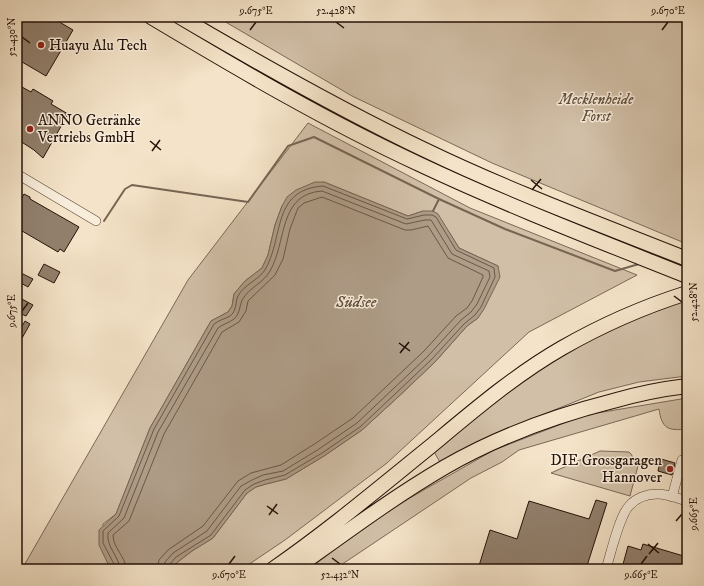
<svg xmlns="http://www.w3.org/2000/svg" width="704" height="586" viewBox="0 0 704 586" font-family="'IM FELL DW Pica',serif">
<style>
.green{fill:#d1bfa7;stroke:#7b6858}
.water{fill:#ae9c87;stroke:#776554}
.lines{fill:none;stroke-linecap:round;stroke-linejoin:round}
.shore{stroke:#6a5748;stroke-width:1}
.stream{stroke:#776554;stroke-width:2}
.building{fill:#917f6c;stroke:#251208}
.minor-casing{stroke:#594638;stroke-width:10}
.highway-casing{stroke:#251208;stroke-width:16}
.minor{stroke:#f8eddb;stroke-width:9}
.highway{stroke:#f4e3c8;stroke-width:14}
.ticks{fill:none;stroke:#251208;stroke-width:1.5}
.poi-dot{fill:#8f2418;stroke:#f8eddb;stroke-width:1.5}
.labels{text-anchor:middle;stroke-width:3;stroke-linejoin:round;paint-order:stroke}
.poi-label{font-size:15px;fill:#251208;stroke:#f8eddb;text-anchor:start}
.park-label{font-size:15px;font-style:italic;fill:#614f40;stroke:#f8eddb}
.water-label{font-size:16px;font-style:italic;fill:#635041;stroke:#f8eddb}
.neatline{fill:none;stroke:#251208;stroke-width:1.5}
.ticks-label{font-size:10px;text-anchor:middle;fill:#251208}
</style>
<rect width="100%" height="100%" fill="#f4e3c8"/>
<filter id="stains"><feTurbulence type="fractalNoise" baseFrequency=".005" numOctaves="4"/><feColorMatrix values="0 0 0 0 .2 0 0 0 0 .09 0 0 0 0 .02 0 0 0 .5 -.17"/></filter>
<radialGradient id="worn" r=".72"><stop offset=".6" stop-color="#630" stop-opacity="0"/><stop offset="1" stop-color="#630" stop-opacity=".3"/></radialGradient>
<!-- green -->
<path class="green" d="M 217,17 L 687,17 L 687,244 L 492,163 L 352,96 Z
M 308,123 L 470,208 L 637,275 L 529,332 L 387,463 L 285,540 L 242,569 L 170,569 L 179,561 L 192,551 L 213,538 L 247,493 L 256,487 L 266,484 L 286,479 L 324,456 L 362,430 L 397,398 L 435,362 L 467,326 L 478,318 L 498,266 L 459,248 L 449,232 L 423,211 L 408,216 L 324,182 L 282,206 L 275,225 L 268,255 L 262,268 L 245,281 L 234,294 L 232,306 L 228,312 L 211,321 L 150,428 L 116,514 L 103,524 C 104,538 102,560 113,569 L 22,569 L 188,280 Z
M 687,299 L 687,376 L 639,382 L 599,392 L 532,419 L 441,464 L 433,450 L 523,380 L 576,347 L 635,317 Z
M 687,398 L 687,429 C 668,431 662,429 659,409 L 519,450 L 502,462 L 471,478 L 335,569 L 307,569 L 399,504 L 494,450 L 585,415 Z
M 600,451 L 629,452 L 631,454 L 638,466 L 630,496 L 551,473 Z"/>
<!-- water -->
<path class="water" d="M 315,182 L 324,182 L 408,216 L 423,211 L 433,211 L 438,214 L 459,248 L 498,266 L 500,277 L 484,309 L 478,318 L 467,326 L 435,362 L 397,398 L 362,430 L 324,456 L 286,479 L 266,484 L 256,487 L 247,493 L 213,538 L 192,551 L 179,561 L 170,569 L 113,569 L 109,566 L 99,545 L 99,530 L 116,514 L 150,428 L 211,321 L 228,312 L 232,306 L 234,294 L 245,281 L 262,268 L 268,255 L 275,225 L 282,206 L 287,197 L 296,190 Z"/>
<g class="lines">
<!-- shore -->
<path class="shore" d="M 115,569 L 115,566 L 103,543 L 103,531 L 119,516 L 154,429 L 214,324 C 219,320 225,319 230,316 C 237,311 235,302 238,296 C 244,284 260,280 266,268 C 284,235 272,190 323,186 L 407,219 L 424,215 L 432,215 L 436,217 L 456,250 L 494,268 L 495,277 L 481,307 L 475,315 L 464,324 L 432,359 L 394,395 L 360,427 L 322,453 L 285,475 L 265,480 L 254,484 L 245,490 L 211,535 L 176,557 L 169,565 L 168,569
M 120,569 C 119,556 106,547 108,533 L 124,518 L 158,432 L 218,328 C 223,324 229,323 234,319 C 241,313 239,303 244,297 C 251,287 264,282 270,271 C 287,242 278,194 322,191 L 406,224 L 425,220 L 431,220 L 452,254 L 489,271 L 490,277 L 477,304 L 471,312 L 461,320 L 428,356 L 357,423 L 319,449 L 283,471 L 263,475 L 252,480 L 241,486 L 207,531 L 173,553 L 165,562 L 163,569
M 126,569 C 126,557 113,548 113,535 L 129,521 L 164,434 L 222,332 L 239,322 L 246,311 L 248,301 L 275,275 L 283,259 L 290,229 L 298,208 L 304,203 L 322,197 L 405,230 L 411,230 L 428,226 L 448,258 L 483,275 L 483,277 L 472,301 L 467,308 L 456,316 L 424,351 L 353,418 L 316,443 L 281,465 L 251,473 L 238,481 L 203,526 L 168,550 L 159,560 L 157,569"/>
<!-- stream -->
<path class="stream" d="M 433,211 L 439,199 L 505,229 L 615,271 L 639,264
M 104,221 L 125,189 L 132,185 L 248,202 L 288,146 L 314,137 L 439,199
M 681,250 L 687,248"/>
</g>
<!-- building -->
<path class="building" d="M 17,17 L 51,17 L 73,30 L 46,76 L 17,59 Z
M 22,87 L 31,92 L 33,89 L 53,101 L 51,104 L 68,114 L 43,158 L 34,150 L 17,139 L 17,95 Z
M 24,194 L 30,197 L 30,199 L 79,227 L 64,252 L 60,249 L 58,252 L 17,228 L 17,206 Z
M 44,264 L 60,272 L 54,283 L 38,275 Z
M 17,271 L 33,279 L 28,287 L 17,281 Z
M 17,298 L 20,299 L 20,298 L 33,305 L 26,316 L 17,312 Z
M 25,321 L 30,324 L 17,347 L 17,335 Z
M 661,459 L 675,463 L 672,475 L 658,471 Z
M 596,500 L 607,503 L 586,569 L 478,569 L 490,530 L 517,539 L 529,501 L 589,519 Z
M 643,544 L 687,557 L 687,569 L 625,569 L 622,568 L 628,546 L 641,550 Z"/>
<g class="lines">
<defs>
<path id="minor" d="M 17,174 L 96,221
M 672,497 L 682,460
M 606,569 C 611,553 619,517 629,506 C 636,498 647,494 657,494 C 667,494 677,498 687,501"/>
<path id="highway" d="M 151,17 C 238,69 326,121 419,164 C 506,205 597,240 687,276
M 180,17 C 260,64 341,110 425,150 C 510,191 599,224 687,259
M 273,569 C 328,531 379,488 431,446 C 473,411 515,375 562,348 C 602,325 643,307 687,293
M 295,569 C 344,534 392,498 445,467 C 497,437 554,416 613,401 C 637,394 662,389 687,386"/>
</defs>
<!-- minor casing -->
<use href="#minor" class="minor-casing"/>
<!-- highway casing -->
<use href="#highway" class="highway-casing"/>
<!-- minor -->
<use href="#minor" class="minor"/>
<!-- highway -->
<use href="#highway" class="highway"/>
</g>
<!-- ticks -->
<path class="ticks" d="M 336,22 L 344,28M 250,30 L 256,22M 662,30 L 668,22M 22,37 L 30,43M 150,141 L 161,150M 152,151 L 160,140M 531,180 L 542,189M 532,190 L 541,179M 674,296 L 682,302M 22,311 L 28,303M 399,343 L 410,351M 400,353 L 409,342M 267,506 L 278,514M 269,515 L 277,504M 676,521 L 682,514M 648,544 L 659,553M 649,554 L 658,543M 332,558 L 340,564M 229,564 L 235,556M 641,564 L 647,556"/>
<!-- markers -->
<g class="poi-dot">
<circle cx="41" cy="45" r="4"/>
<circle cx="30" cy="129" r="4"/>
<circle cx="670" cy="469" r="4"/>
</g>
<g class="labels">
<!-- poi labels -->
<g class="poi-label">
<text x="49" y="50">Huayu Alu Tech</text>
<text x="38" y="125">ANNO Getränke<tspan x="38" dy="17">Vertriebs GmbH</tspan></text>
<text x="662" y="465" text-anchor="end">DIE Grossgaragen<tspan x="662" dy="17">Hannover</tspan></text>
</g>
<!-- park labels -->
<g class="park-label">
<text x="596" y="104">Mecklenheide<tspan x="596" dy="17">Forst</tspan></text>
</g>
<!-- water labels -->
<g class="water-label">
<text x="356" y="307">Südsee</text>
</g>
</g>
<!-- margin -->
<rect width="704" height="586" fill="none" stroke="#f4e3c8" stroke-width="44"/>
<rect x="22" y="22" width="660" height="542" class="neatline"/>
<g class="ticks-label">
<text x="256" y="14">9.675°E</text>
<text x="336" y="14">52.428°N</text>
<text x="668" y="14">9.670°E</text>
<text transform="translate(11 37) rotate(-90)" y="4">52.430°N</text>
<text transform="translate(693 302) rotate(-90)" y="4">52.428°N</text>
<text transform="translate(11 311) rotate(-90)" y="4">9.675°E</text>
<text transform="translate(693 514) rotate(-90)" y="4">9.665°E</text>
<text x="229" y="578">9.670°E</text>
<text x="340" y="578">52.432°N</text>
<text x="641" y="578">9.665°E</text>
</g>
<rect width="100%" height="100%" filter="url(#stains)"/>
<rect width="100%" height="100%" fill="url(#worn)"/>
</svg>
